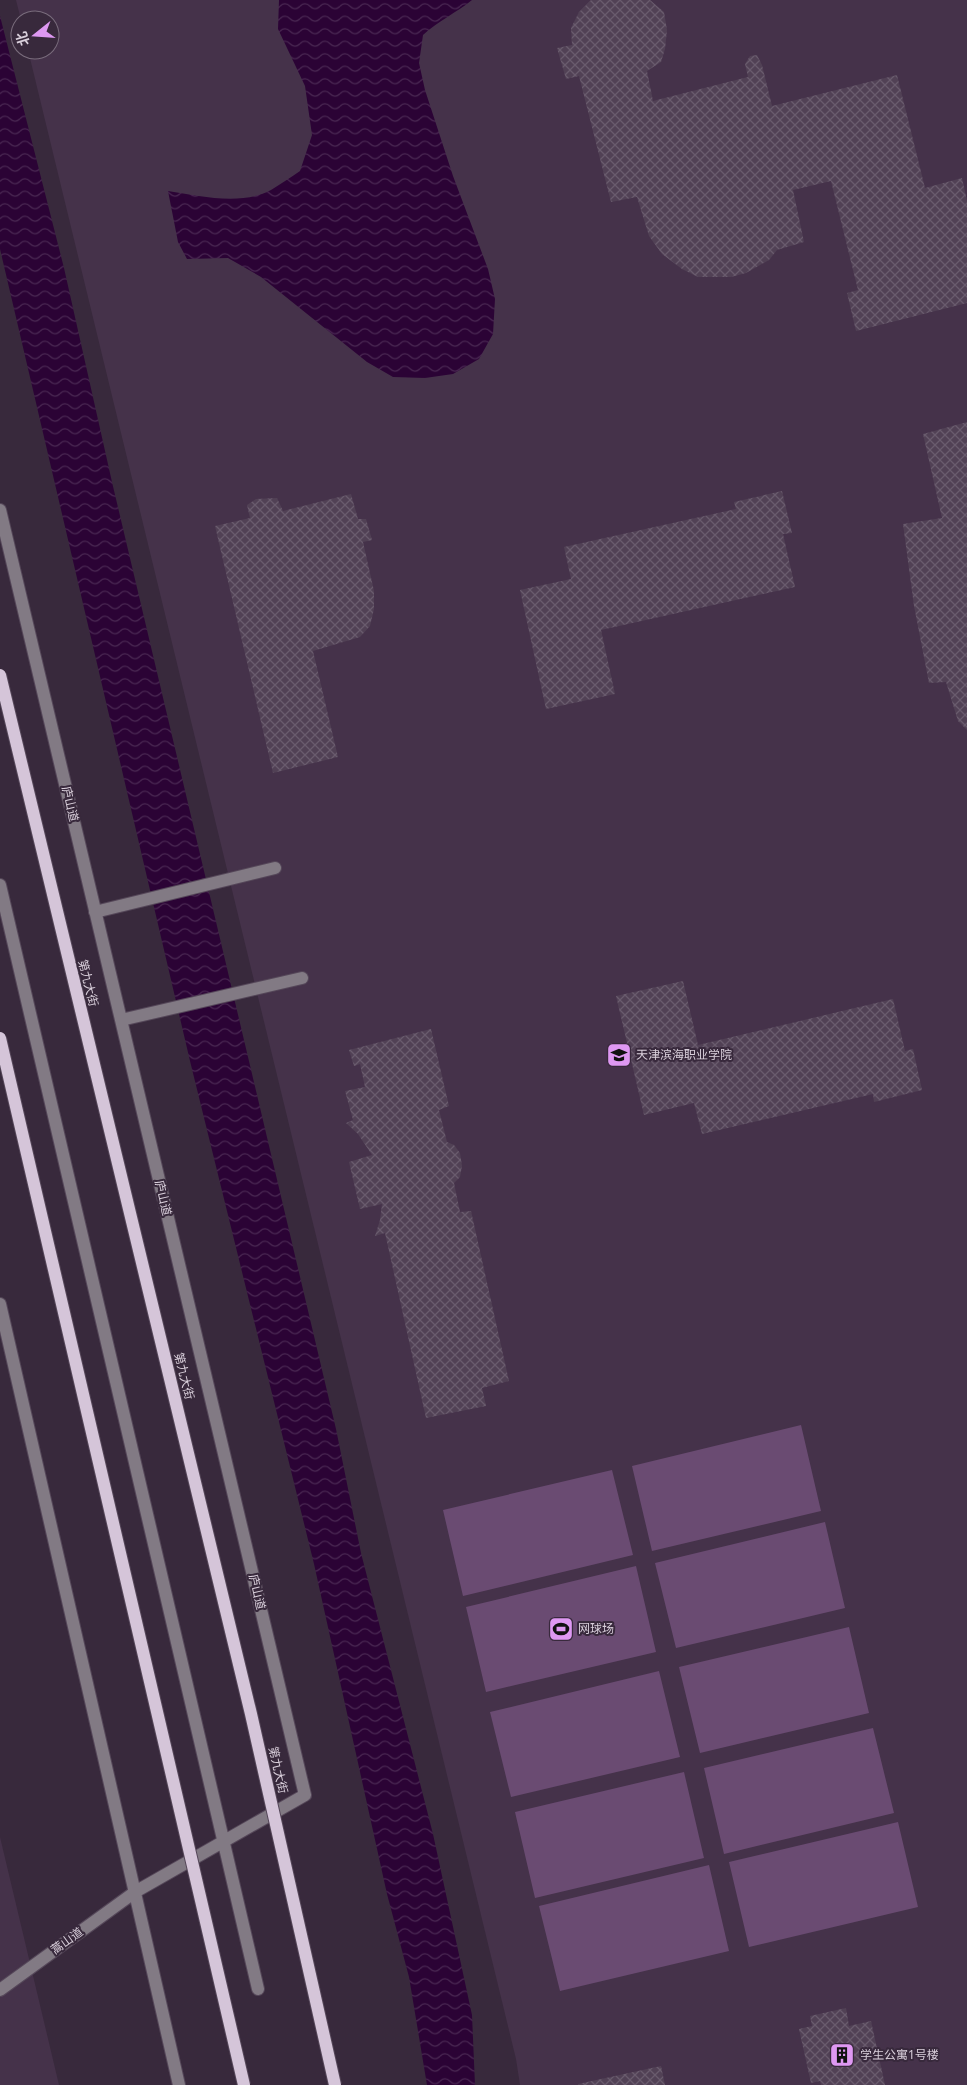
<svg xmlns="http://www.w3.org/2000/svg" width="967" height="2085" viewBox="0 0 967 2085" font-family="'Noto Sans','Noto Sans SC',sans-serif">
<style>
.built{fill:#45324a}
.green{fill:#6a4b72}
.water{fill:url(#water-waves)}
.building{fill:url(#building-cross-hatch)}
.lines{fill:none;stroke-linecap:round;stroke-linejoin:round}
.minor-casing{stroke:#554759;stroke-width:14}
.minor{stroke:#827a84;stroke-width:12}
.major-bridge-casing{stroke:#554759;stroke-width:14;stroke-linecap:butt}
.major-bridge{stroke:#d5c5d9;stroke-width:12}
.labels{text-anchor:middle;stroke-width:4;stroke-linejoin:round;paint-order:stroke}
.street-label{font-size:12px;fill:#dad0dc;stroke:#38293c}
.poi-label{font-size:12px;fill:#dad0dc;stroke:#38293c;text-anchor:start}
</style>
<defs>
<pattern id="water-waves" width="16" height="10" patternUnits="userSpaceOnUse" patternTransform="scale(1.25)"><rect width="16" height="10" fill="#2b0335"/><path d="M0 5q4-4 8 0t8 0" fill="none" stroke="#492752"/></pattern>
<pattern id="building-cross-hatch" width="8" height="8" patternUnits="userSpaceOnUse" patternTransform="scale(1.25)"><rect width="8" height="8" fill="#514155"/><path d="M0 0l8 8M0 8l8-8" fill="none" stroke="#695b6d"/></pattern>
</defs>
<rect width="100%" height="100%" fill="#38293c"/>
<!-- built -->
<path class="built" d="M 16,0 L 967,0 L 967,2085 L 520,2085 L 516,2059 L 28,50 L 50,50 L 50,20 L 21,20 Z
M 0,1837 L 59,2085 L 0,2085 Z"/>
<!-- green -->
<path class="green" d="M 801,1425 L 821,1511 L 652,1551 L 632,1466 Z
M 612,1470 L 633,1555 L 463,1596 L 443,1510 Z
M 825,1522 L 845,1608 L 676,1648 L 655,1563 Z
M 636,1566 L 656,1652 L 486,1692 L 466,1607 Z
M 849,1627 L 869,1713 L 700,1753 L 679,1667 Z
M 659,1671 L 680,1757 L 511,1797 L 490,1712 Z
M 873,1728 L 894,1813 L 724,1854 L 704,1768 Z
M 684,1772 L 704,1858 L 535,1898 L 515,1812 Z
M 898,1822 L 918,1907 L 749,1947 L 729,1862 Z
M 709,1865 L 729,1951 L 560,1991 L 539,1906 Z"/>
<!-- water -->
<path class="water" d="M 279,0 L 472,0 C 456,13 438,21 423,35 L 419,63 L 425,90 L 453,176 L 488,269 L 495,299 L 493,334 L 479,359 L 453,374 L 425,378 L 393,377 L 367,362 L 261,277 L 228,258 L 187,259 L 178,242 L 168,191 C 201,196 240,206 271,190 C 281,184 291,177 300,171 L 312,135 L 305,86 L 278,29 Z
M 0,16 L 64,268 L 112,482 L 336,1429 L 361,1553 L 433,1834 L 472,2015 L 475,2085 L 427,2085 L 409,1977 L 387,1894 L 314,1564 L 190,1061 L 0,249 Z"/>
<!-- building -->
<path class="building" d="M 591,0 L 650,0 L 664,12 L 667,30 L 665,49 L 661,62 L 647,71 L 653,101 L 748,77 L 745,64 L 750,56 L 757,55 L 762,65 L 772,106 L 897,75 L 925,188 L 962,178 L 967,201 L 967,303 L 856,331 L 847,293 L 858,290 L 831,181 L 793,190 L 804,242 L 777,250 L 769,260 L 746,273 L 731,277 L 698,277 L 682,269 L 662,254 L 649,236 L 637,197 L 611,202 L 579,76 L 566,79 L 557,48 L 572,45 L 571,28 L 579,12 Z
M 967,422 L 967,730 L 958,721 L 946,682 L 929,683 L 914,606 L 903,524 L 942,518 L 923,434 Z
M 782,491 L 792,533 L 783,534 L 795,587 L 601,630 L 615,694 L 546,709 L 520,590 L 571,579 L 564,547 L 736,509 L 734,502 Z
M 351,494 L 358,519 L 366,519 L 372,540 L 363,542 L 374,591 L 374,609 L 370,626 L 360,637 L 313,651 L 338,757 L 273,773 L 215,526 L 250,518 L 247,505 L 256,499 L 277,498 L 283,511 Z
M 683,981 L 698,1045 L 893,999 L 905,1051 L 913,1049 L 922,1090 L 874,1102 L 873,1094 L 702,1134 L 694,1103 L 644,1115 L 616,996 Z
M 431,1029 L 449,1106 L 439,1110 L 447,1142 L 454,1145 L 460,1153 L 462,1166 L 460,1177 L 454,1183 L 460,1212 L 471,1211 L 509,1381 L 482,1388 L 486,1406 L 426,1418 L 385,1233 L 375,1236 L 380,1220 L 382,1204 L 360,1209 L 349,1162 L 372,1155 L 358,1134 L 346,1123 L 353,1120 L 345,1091 L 365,1087 L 360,1064 L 354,1066 L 349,1050 Z
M 846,2008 L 849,2026 L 871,2021 L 885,2085 L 821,2085 L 820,2081 L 811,2083 L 799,2029 L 812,2026 L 810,2016 Z
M 661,2066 L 665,2085 L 578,2085 L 578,2084 Z"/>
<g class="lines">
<defs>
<path id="minor" d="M 0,510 L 305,1795 L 135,1892 L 0,1990
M 0,885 L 258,1989
M 95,912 L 275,868
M 121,1020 L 302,978
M 0,1304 L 179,2085"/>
</defs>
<!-- minor casing -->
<use href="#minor" class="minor-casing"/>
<!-- minor -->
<use href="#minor" class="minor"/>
<defs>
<path id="major-bridge" d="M 0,675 L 251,1714 L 335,2085
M 0,1038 L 244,2085"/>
</defs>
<!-- major-bridge casing -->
<use href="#major-bridge" class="major-bridge-casing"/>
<!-- major-bridge -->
<use href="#major-bridge" class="major-bridge"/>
</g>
<!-- icons -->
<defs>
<symbol id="university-square" viewBox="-11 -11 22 22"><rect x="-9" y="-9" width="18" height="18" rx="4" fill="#de98f2" stroke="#38293c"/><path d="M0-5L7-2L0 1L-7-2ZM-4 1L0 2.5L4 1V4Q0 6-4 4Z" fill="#111"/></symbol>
<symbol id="stadium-square" viewBox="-11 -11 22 22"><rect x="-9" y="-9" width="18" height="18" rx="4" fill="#de98f2" stroke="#38293c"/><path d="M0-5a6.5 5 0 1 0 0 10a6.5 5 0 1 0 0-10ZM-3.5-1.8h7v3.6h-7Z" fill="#111"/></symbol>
<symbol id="building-square" viewBox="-11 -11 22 22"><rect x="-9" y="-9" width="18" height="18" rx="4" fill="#de98f2" stroke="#38293c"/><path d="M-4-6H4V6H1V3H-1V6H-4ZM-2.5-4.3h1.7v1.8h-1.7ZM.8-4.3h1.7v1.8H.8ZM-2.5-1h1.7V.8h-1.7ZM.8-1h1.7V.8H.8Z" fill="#111"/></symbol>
</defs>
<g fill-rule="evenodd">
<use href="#university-square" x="605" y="1041" width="28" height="28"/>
<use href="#stadium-square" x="547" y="1615" width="28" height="28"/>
<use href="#building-square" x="828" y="2041" width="28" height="28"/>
</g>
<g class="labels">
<!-- street labels -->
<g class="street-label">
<text transform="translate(70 804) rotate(77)" y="4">庐山道</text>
<text transform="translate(88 983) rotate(76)" y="4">第九大街</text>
<text transform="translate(163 1198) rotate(77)" y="4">庐山道</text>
<text transform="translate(184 1376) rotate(76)" y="4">第九大街</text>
<text transform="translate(257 1592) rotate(77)" y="4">庐山道</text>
<text transform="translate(278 1770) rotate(77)" y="4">第九大街</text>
<text transform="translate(67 1941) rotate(-36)" y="4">蒿山道</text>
</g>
<!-- poi labels -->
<g class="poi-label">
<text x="636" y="1059">天津滨海职业学院</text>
<text x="578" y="1633">网球场</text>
<text x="860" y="2059">学生公寓1号楼</text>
</g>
</g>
<!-- north arrow -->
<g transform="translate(35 35) rotate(253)"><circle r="24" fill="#38293c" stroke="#796c7c"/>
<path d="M0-4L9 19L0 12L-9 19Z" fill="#de98f2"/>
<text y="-8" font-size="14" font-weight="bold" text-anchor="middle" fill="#dad0dc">北</text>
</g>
</svg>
